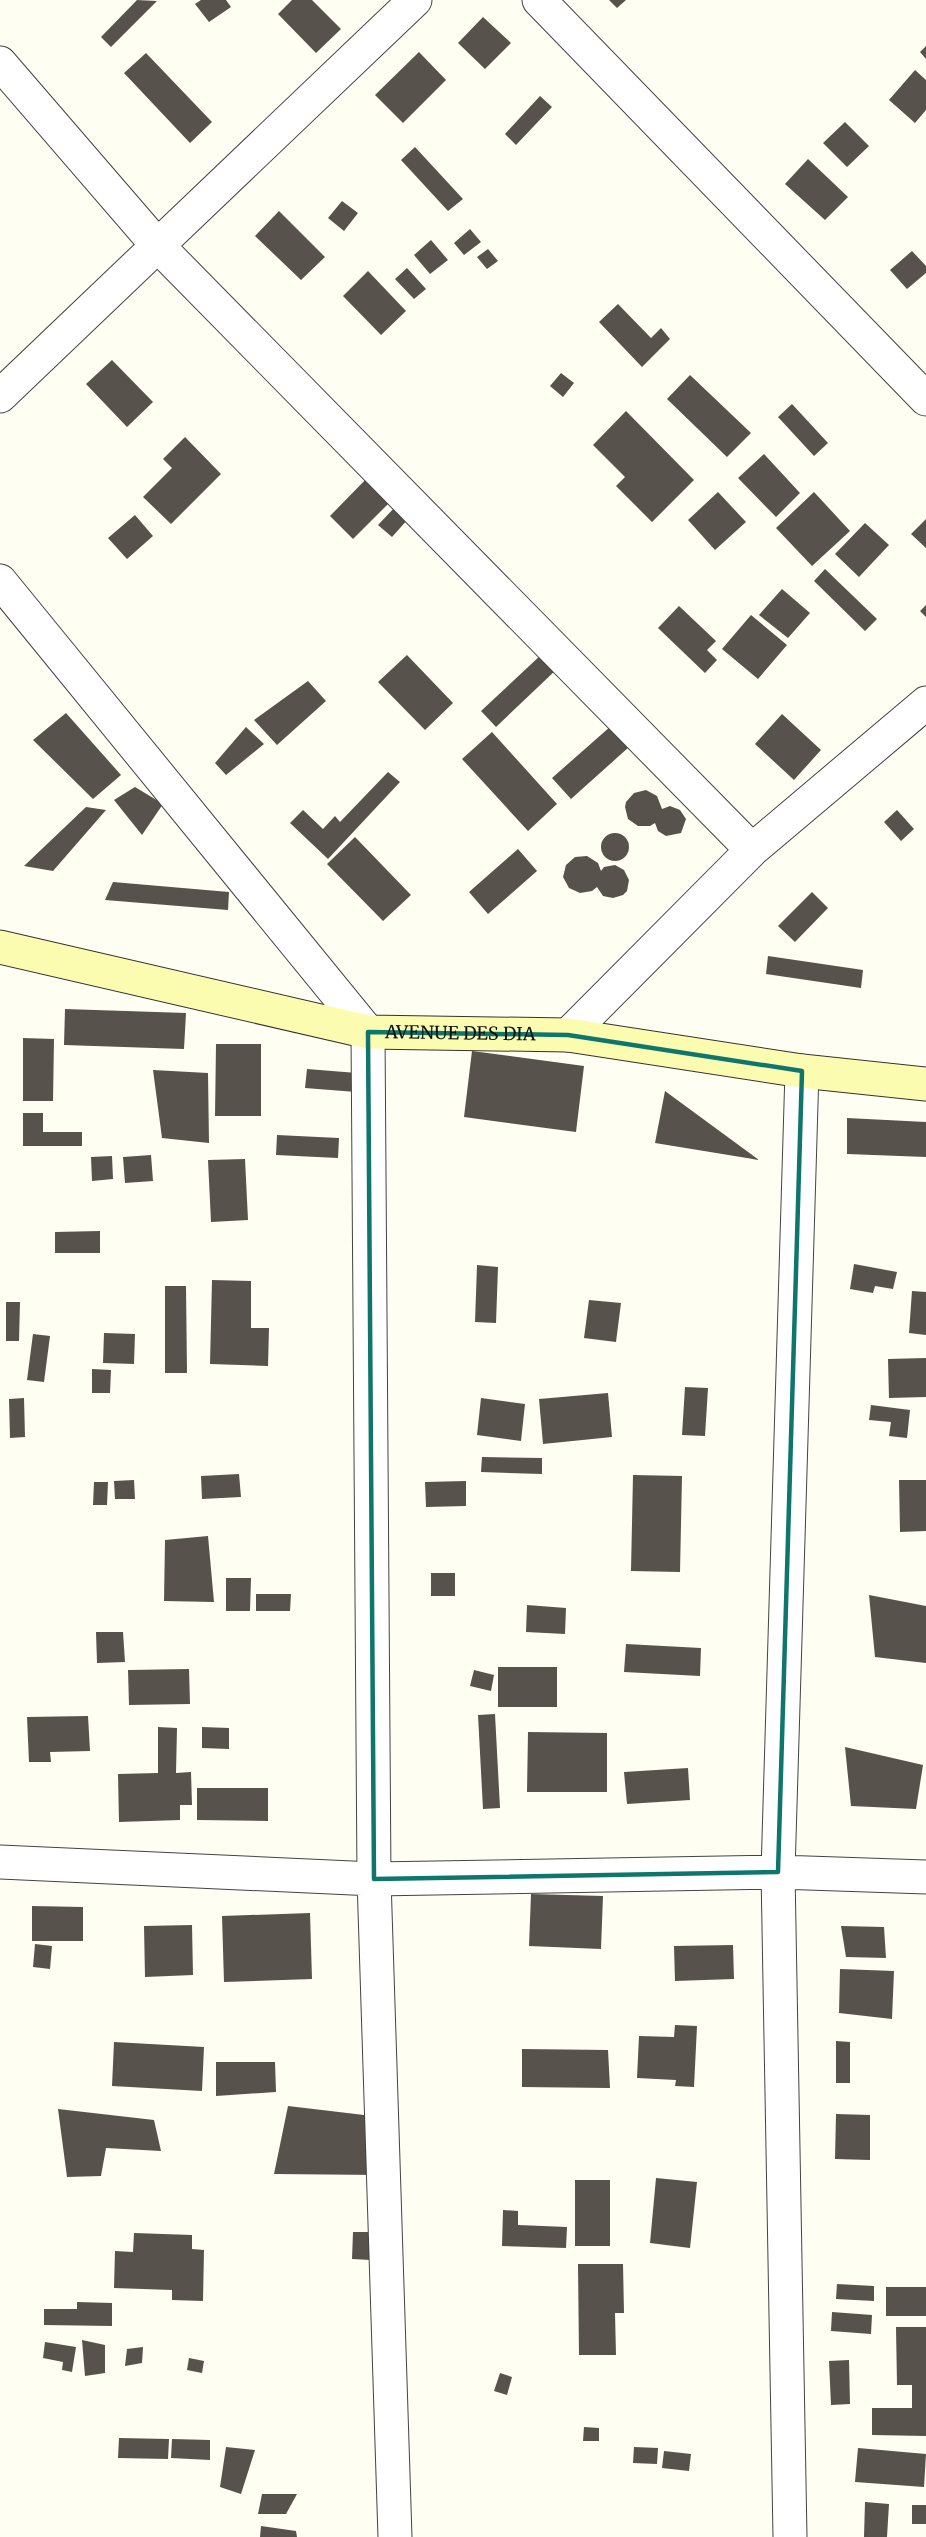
<svg xmlns="http://www.w3.org/2000/svg" width="926" height="2537" viewBox="0 0 926 2537" font-family="Merriweather,serif">
<style>
.building{fill:#58524c}
.lines{fill:none;stroke-linecap:round;stroke-linejoin:round}
.street-casing{stroke:#434343;stroke-width:35}
.secondary-casing{stroke:#323232;stroke-width:35}
.street{stroke:#fff;stroke-width:33}
.secondary{stroke:#fcfcb1;stroke-width:33}
.marked{fill:none;stroke:#0f766e;stroke-width:4.5;stroke-linejoin:round}
.labels{text-anchor:middle;stroke-width:6;stroke-linejoin:round;paint-order:stroke}
.street-label{font-size:18px;fill:#101010;stroke:#fff}
</style>
<rect width="100%" height="100%" fill="#fffef3"/>
<!-- building -->
<path class="building" d="M 137,0 L 157,1 L 111,47 L 101,37 Z
M 201,0 L 226,0 L 231,7 L 209,22 L 195,4 Z
M 292,0 L 312,0 L 341,29 L 316,53 L 278,14 Z
M 609,0 L 626,0 L 617,8 Z
M 483,17 L 511,43 L 485,69 L 458,43 Z
M 926,46 L 926,59 L 920,52 Z
M 419,52 L 446,80 L 403,123 L 375,95 Z
M 146,53 L 212,122 L 190,143 L 124,73 Z
M 915,70 L 926,80 L 926,110 L 915,123 L 889,100 Z
M 540,96 L 552,107 L 516,145 L 505,134 Z
M 845,122 L 869,146 L 847,167 L 823,143 Z
M 415,147 L 463,199 L 448,211 L 401,160 Z
M 808,159 L 848,197 L 825,220 L 785,184 Z
M 342,201 L 358,213 L 344,231 L 328,218 Z
M 279,211 L 325,257 L 301,280 L 255,236 Z
M 470,229 L 481,242 L 464,255 L 454,243 Z
M 431,240 L 448,260 L 430,274 L 414,255 Z
M 488,249 L 498,261 L 487,269 L 477,257 Z
M 912,251 L 926,266 L 926,273 L 907,289 L 890,270 Z
M 407,268 L 426,289 L 414,299 L 395,279 Z
M 368,271 L 406,311 L 381,335 L 343,296 Z
M 618,304 L 651,338 L 661,328 L 670,339 L 642,367 L 599,322 Z
M 112,360 L 153,402 L 127,427 L 86,384 Z
M 561,373 L 574,383 L 563,397 L 550,386 Z
M 690,375 L 751,433 L 727,457 L 667,399 Z
M 792,404 L 828,443 L 814,456 L 778,417 Z
M 626,411 L 694,480 L 652,522 L 616,486 L 625,477 L 593,445 Z
M 185,437 L 221,474 L 171,524 L 143,497 L 172,468 L 163,459 Z
M 764,454 L 800,493 L 776,517 L 738,478 Z
M 370,475 L 393,499 L 353,539 L 330,516 Z
M 718,492 L 746,522 L 715,550 L 688,520 Z
M 814,492 L 850,531 L 812,566 L 776,528 Z
M 396,506 L 409,518 L 392,537 L 378,525 Z
M 135,515 L 153,536 L 127,559 L 108,538 Z
M 926,519 L 926,548 L 911,534 Z
M 865,523 L 889,545 L 859,577 L 835,554 Z
M 825,569 L 877,619 L 865,631 L 814,581 Z
M 782,589 L 810,613 L 788,638 L 759,615 Z
M 926,605 L 926,617 L 920,611 Z
M 679,606 L 716,641 L 707,650 L 717,660 L 705,673 L 658,628 Z
M 751,615 L 787,645 L 758,679 L 722,649 Z
M 542,654 L 557,669 L 496,727 L 481,711 Z
M 407,655 L 453,703 L 425,730 L 378,682 Z
M 308,681 L 326,701 L 277,745 L 254,720 Z
M 66,713 L 121,775 L 93,799 L 33,740 Z
M 782,714 L 821,750 L 794,780 L 755,744 Z
M 611,726 L 629,747 L 571,799 L 552,778 Z
M 246,727 L 264,744 L 226,775 L 215,763 Z
M 492,732 L 557,804 L 528,831 L 462,759 Z
M 388,772 L 400,782 L 328,859 L 290,823 L 303,810 L 323,829 L 335,816 L 340,822 Z
M 135,787 L 163,804 L 142,835 L 114,800 Z
M 646,790 L 657,796 L 662,809 L 670,806 L 680,810 L 686,819 L 681,833 L 666,836 L 658,831 L 655,823 L 650,826 L 638,826 L 628,819 L 625,807 L 626,802 L 634,793 Z
M 86,807 L 106,810 L 53,871 L 24,866 Z
M 897,810 L 914,829 L 901,841 L 884,822 Z
M601 847a14 14 0 1 1 28 0a14 14 0 1 1-28 0Z
M 355,837 L 411,895 L 383,921 L 327,864 Z
M 518,849 L 537,871 L 488,914 L 469,892 Z
M 587,856 L 598,863 L 601,871 L 604,867 L 615,865 L 624,870 L 629,880 L 627,891 L 623,895 L 613,898 L 603,896 L 597,887 L 592,891 L 580,893 L 569,888 L 563,877 L 566,865 L 575,857 Z
M 113,882 L 229,892 L 228,910 L 105,900 Z
M 812,892 L 828,908 L 795,942 L 778,926 Z
M 768,956 L 863,970 L 861,988 L 766,974 Z
M 65,1009 L 186,1013 L 184,1049 L 64,1045 Z
M 23,1038 L 54,1039 L 53,1101 L 23,1101 Z
M 216,1044 L 261,1044 L 261,1116 L 215,1116 Z
M 472,1051 L 584,1066 L 576,1132 L 464,1117 Z
M 307,1069 L 357,1073 L 356,1092 L 305,1088 Z
M 153,1070 L 208,1073 L 209,1143 L 162,1138 Z
M 665,1091 L 759,1160 L 655,1143 Z
M 23,1113 L 43,1113 L 43,1132 L 82,1132 L 82,1146 L 23,1146 Z
M 847,1118 L 926,1122 L 926,1157 L 847,1154 Z
M 277,1135 L 339,1138 L 338,1158 L 276,1155 Z
M 151,1155 L 153,1181 L 125,1183 L 123,1157 Z
M 112,1156 L 113,1179 L 92,1181 L 91,1157 Z
M 245,1159 L 248,1220 L 211,1222 L 208,1160 Z
M 100,1231 L 100,1253 L 55,1253 L 55,1232 Z
M 854,1264 L 897,1272 L 893,1289 L 875,1286 L 873,1293 L 850,1289 Z
M 477,1265 L 498,1267 L 496,1323 L 475,1322 Z
M 212,1280 L 251,1281 L 251,1328 L 269,1328 L 268,1366 L 210,1364 Z
M 165,1286 L 186,1286 L 187,1373 L 165,1373 Z
M 912,1291 L 926,1292 L 926,1335 L 909,1333 Z
M 589,1300 L 621,1303 L 616,1342 L 584,1338 Z
M 6,1302 L 20,1302 L 19,1341 L 6,1341 Z
M 104,1333 L 135,1334 L 134,1364 L 103,1363 Z
M 33,1334 L 50,1336 L 44,1382 L 27,1380 Z
M 926,1358 L 926,1397 L 889,1398 L 888,1359 Z
M 92,1369 L 111,1370 L 110,1393 L 92,1393 Z
M 685,1387 L 708,1388 L 705,1436 L 682,1435 Z
M 608,1393 L 612,1437 L 543,1444 L 539,1399 Z
M 24,1398 L 25,1437 L 10,1438 L 9,1399 Z
M 481,1398 L 525,1404 L 521,1441 L 477,1435 Z
M 871,1405 L 910,1410 L 907,1438 L 889,1436 L 891,1422 L 869,1420 Z
M 482,1457 L 542,1458 L 542,1474 L 481,1472 Z
M 239,1474 L 241,1497 L 202,1499 L 201,1476 Z
M 633,1475 L 682,1476 L 680,1572 L 631,1571 Z
M 134,1480 L 135,1499 L 115,1499 L 114,1481 Z
M 899,1480 L 926,1480 L 926,1531 L 900,1532 Z
M 466,1481 L 466,1506 L 426,1507 L 425,1482 Z
M 94,1482 L 108,1482 L 107,1505 L 93,1505 Z
M 208,1536 L 214,1602 L 164,1601 L 165,1540 Z
M 431,1573 L 455,1573 L 455,1596 L 431,1596 Z
M 226,1578 L 251,1578 L 250,1611 L 226,1611 Z
M 256,1594 L 291,1594 L 290,1611 L 256,1611 Z
M 869,1595 L 926,1606 L 926,1663 L 875,1657 Z
M 527,1605 L 566,1608 L 565,1634 L 526,1632 Z
M 96,1632 L 123,1632 L 125,1662 L 97,1663 Z
M 626,1644 L 701,1648 L 700,1676 L 624,1672 Z
M 498,1667 L 557,1667 L 557,1707 L 498,1707 Z
M 189,1669 L 190,1704 L 129,1705 L 128,1670 Z
M 474,1670 L 494,1675 L 491,1691 L 470,1686 Z
M 495,1714 L 500,1808 L 483,1809 L 478,1715 Z
M 88,1716 L 90,1751 L 50,1752 L 51,1762 L 29,1762 L 27,1717 Z
M 158,1727 L 177,1728 L 176,1773 L 191,1772 L 192,1805 L 180,1805 L 180,1820 L 119,1822 L 118,1774 L 158,1773 Z
M 202,1727 L 229,1728 L 229,1749 L 202,1748 Z
M 528,1732 L 607,1733 L 607,1792 L 527,1792 Z
M 845,1747 L 923,1765 L 916,1809 L 851,1806 Z
M 688,1768 L 690,1800 L 627,1804 L 624,1772 Z
M 197,1788 L 268,1788 L 268,1821 L 197,1820 Z
M 531,1894 L 603,1896 L 601,1949 L 529,1946 Z
M 32,1906 L 83,1907 L 83,1941 L 32,1941 Z
M 310,1913 L 312,1979 L 224,1982 L 222,1916 Z
M 192,1925 L 193,1975 L 145,1977 L 144,1926 Z
M 841,1926 L 884,1927 L 886,1958 L 846,1957 Z
M 35,1944 L 52,1946 L 50,1969 L 33,1967 Z
M 733,1945 L 734,1979 L 675,1981 L 674,1946 Z
M 840,1969 L 894,1971 L 892,2019 L 839,2013 Z
M 675,2025 L 697,2026 L 694,2087 L 675,2086 L 676,2080 L 637,2078 L 639,2036 L 674,2037 Z
M 836,2041 L 850,2042 L 850,2083 L 836,2083 Z
M 114,2042 L 204,2047 L 202,2091 L 112,2086 Z
M 522,2049 L 608,2050 L 610,2088 L 522,2087 Z
M 216,2062 L 275,2062 L 276,2092 L 216,2096 Z
M 288,2106 L 381,2117 L 380,2175 L 274,2174 Z
M 58,2109 L 154,2120 L 161,2151 L 106,2148 L 101,2176 L 67,2177 Z
M 836,2114 L 870,2115 L 870,2160 L 835,2159 Z
M 656,2178 L 697,2182 L 690,2248 L 650,2243 Z
M 575,2180 L 610,2180 L 610,2246 L 575,2246 Z
M 503,2210 L 518,2211 L 518,2225 L 567,2227 L 566,2248 L 502,2246 Z
M 353,2232 L 372,2232 L 371,2260 L 352,2259 Z
M 134,2233 L 192,2235 L 192,2249 L 204,2250 L 203,2301 L 172,2300 L 172,2290 L 114,2288 L 115,2251 L 133,2252 Z
M 578,2264 L 623,2264 L 624,2313 L 615,2313 L 616,2355 L 579,2355 Z
M 837,2284 L 874,2286 L 874,2301 L 836,2299 Z
M 886,2287 L 926,2287 L 926,2316 L 886,2316 Z
M 77,2302 L 112,2303 L 112,2326 L 44,2325 L 44,2309 L 77,2309 Z
M 832,2312 L 872,2315 L 871,2334 L 831,2331 Z
M 896,2327 L 926,2327 L 926,2436 L 872,2435 L 872,2408 L 912,2408 L 912,2385 L 897,2385 Z
M 82,2340 L 105,2345 L 105,2373 L 85,2376 Z
M 45,2342 L 76,2347 L 72,2372 L 62,2370 L 63,2362 L 43,2358 Z
M 143,2347 L 142,2363 L 125,2366 L 127,2349 Z
M 189,2358 L 204,2361 L 202,2373 L 187,2370 Z
M 849,2360 L 850,2404 L 831,2405 L 829,2361 Z
M 500,2373 L 512,2377 L 507,2395 L 494,2391 Z
M 584,2427 L 599,2428 L 599,2441 L 583,2441 Z
M 119,2438 L 169,2439 L 168,2459 L 118,2458 Z
M 172,2439 L 210,2440 L 210,2460 L 171,2458 Z
M 226,2447 L 255,2450 L 241,2494 L 220,2487 Z
M 634,2447 L 658,2448 L 657,2464 L 633,2463 Z
M 858,2448 L 926,2454 L 924,2487 L 855,2482 Z
M 664,2451 L 691,2454 L 689,2471 L 662,2468 Z
M 262,2494 L 297,2494 L 286,2514 L 258,2514 Z
M 865,2502 L 889,2504 L 887,2537 L 864,2537 Z
M 912,2505 L 926,2505 L 926,2524 L 912,2524 Z
M 261,2526 L 296,2531 L 297,2537 L 260,2537 Z"/>
<g class="lines">
<defs>
<path id="street" d="M 539,0 L 926,399
M 0,63 L 157,245 L 752,850
M 0,396 L 415,0
M 0,581 L 368,1032 L 374,1879 L 395,2537
M 568,1035 L 752,850 L 926,703
M 0,1862 L 374,1879 L 778,1872 L 926,1877
M 790,2537 L 778,1872 L 802,1071"/>
<g id="secondary">
<path id="s1" d="M 0,947 L 368,1032 L 568,1035 L 802,1071 L 926,1084"/>
</g>
</defs>
<!-- street casing -->
<use href="#street" class="street-casing"/>
<!-- secondary casing -->
<use href="#secondary" class="secondary-casing"/>
<!-- street -->
<use href="#street" class="street"/>
<!-- secondary -->
<use href="#secondary" class="secondary"/>
</g>
<!-- marked area -->
<path class="marked" d="M 368,1032 L 568,1035 L 802,1071 L 778,1872 L 374,1879 Z"/>
<g class="labels">
<!-- street labels -->
<g class="street-label">
<text dy="6" stroke="none"><textPath href="#s1" startOffset="470">AVENUE DES DIA</textPath></text>
</g>
</g>
</svg>
